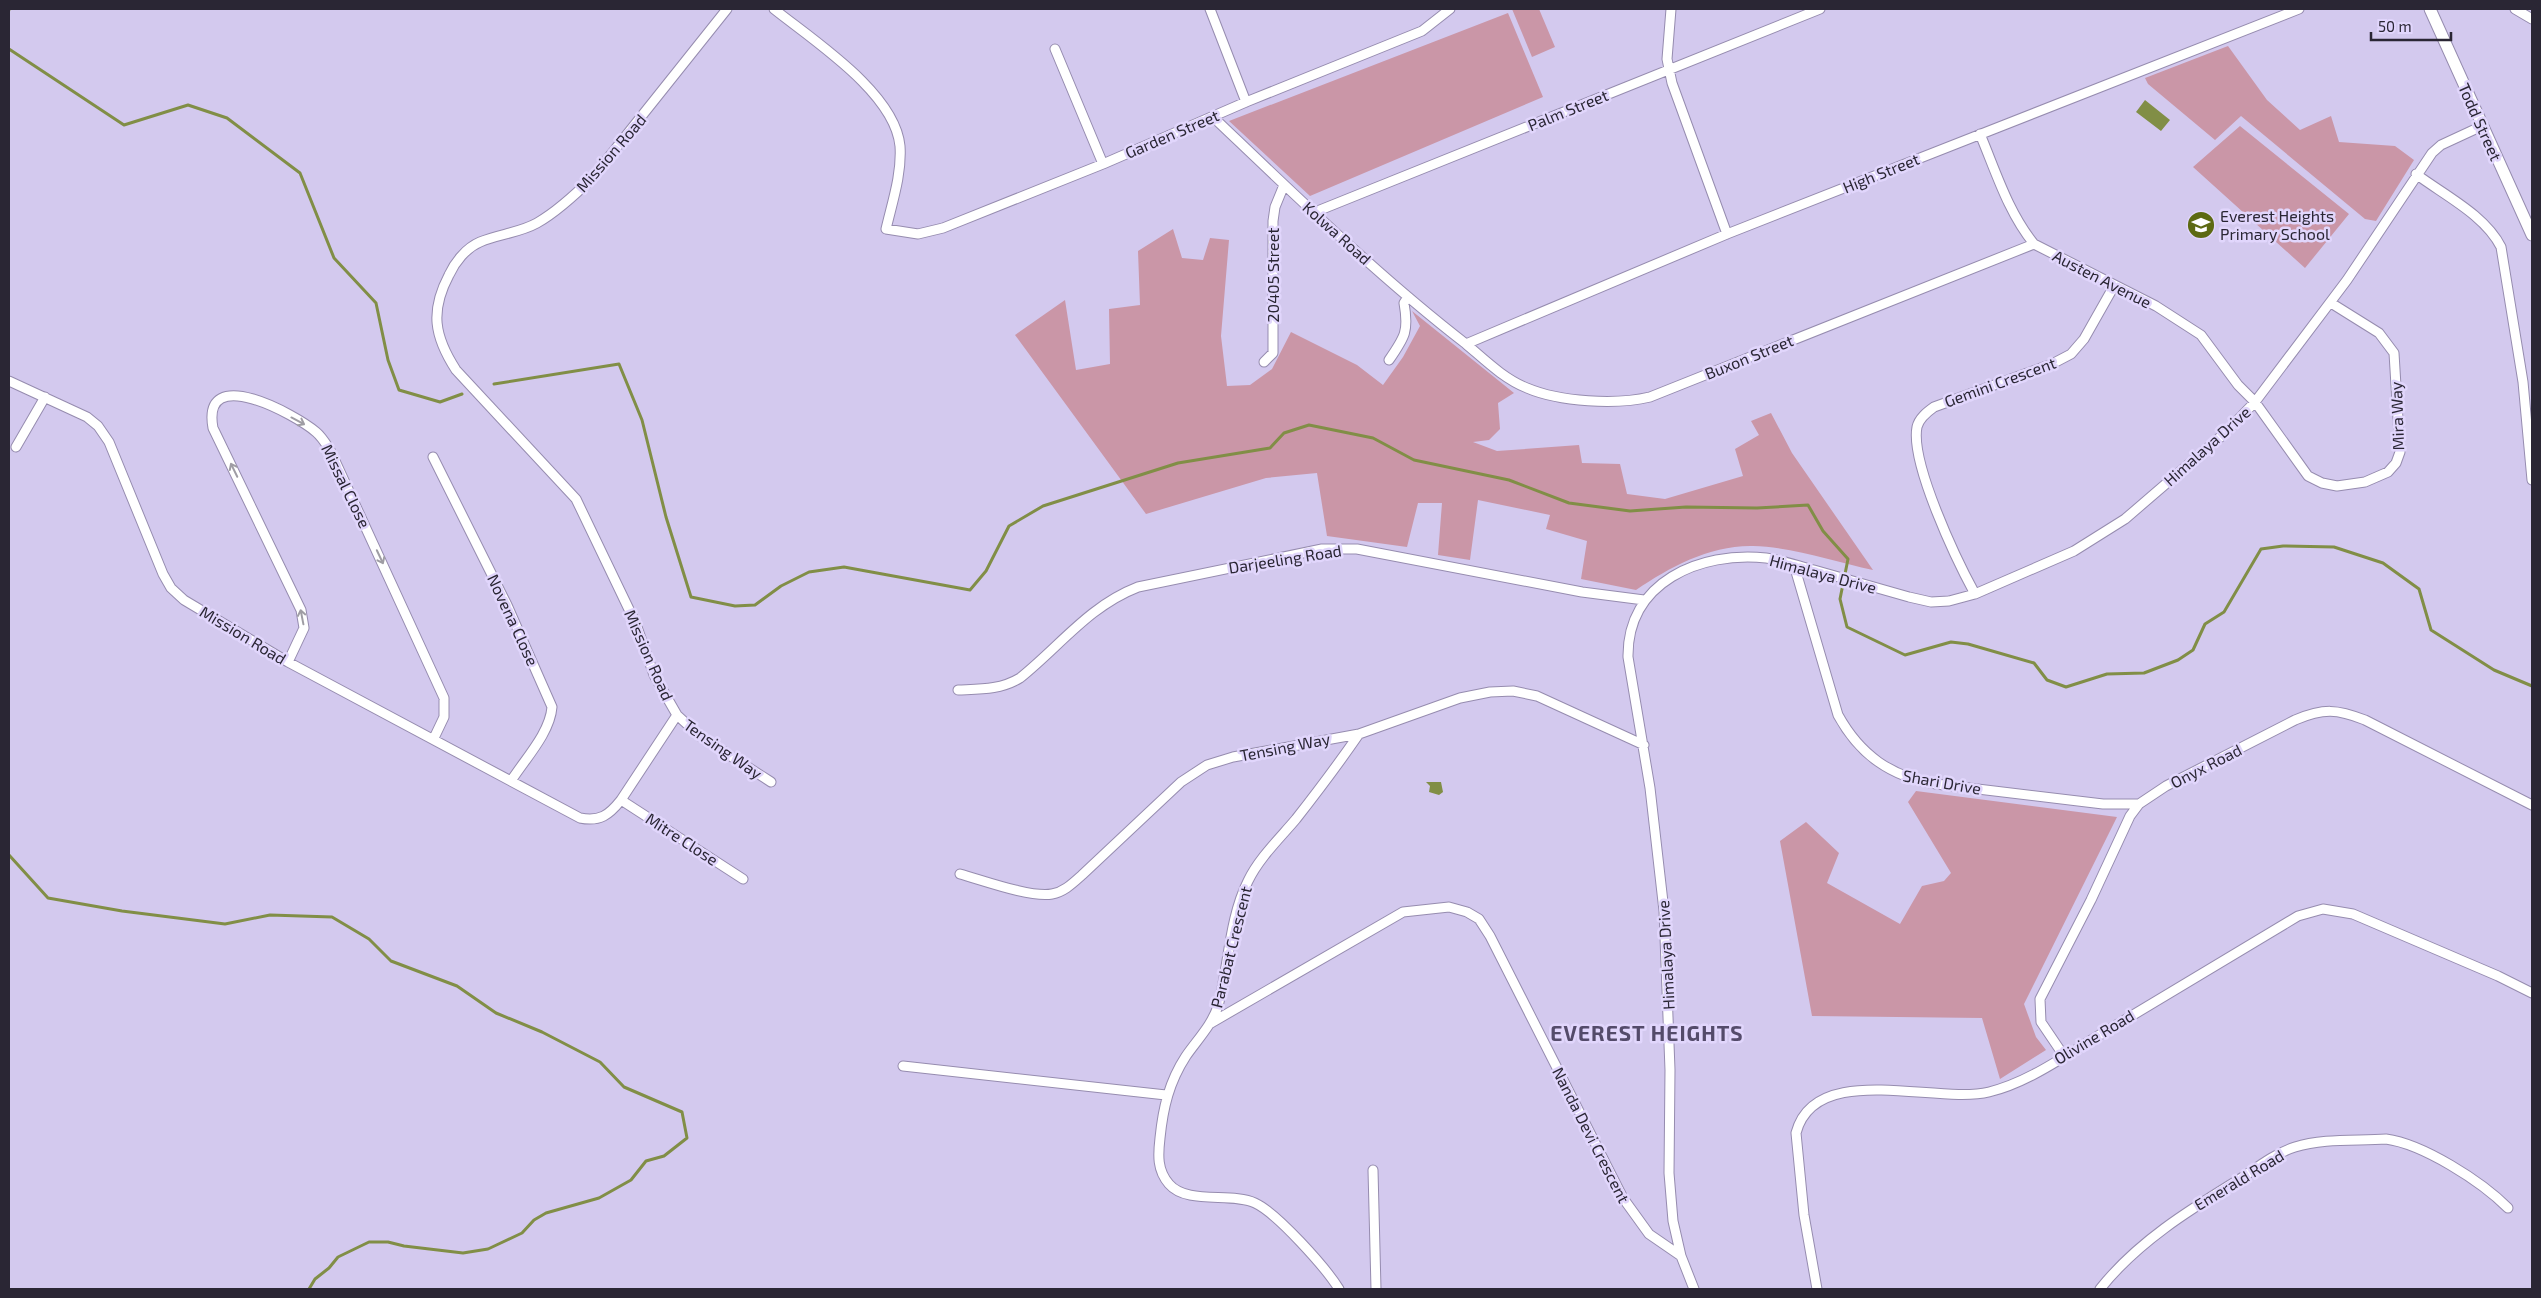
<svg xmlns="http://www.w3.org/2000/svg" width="2541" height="1298" viewBox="0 0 2541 1298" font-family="'Exo 2',sans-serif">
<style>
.green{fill:#ca96a7}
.water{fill:#818e46}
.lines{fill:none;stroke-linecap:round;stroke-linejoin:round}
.stream{stroke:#818e46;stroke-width:3}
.minor-casing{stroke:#968caf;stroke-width:11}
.tertiary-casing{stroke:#968caf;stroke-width:13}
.minor{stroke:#fff;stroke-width:9}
.tertiary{stroke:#fff;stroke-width:11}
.oneway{stroke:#9f9da4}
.labels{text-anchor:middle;stroke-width:5;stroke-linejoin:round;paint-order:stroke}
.street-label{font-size:16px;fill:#2a2634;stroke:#e1d6fc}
.poi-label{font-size:16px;fill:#2a2634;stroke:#e1d6fc;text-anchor:start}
.district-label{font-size:21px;font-weight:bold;letter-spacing:1px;fill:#544b6a;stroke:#e1d6fc}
</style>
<rect width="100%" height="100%" fill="#d3c9ee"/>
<!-- green -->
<path class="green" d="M 1512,9 L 1539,9 L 1555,47 L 1532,57 Z
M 1508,13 L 1543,97 L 1310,196 L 1229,121 Z
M 2228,46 L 2267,100 L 2300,130 L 2331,116 L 2339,142 L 2395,146 L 2414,160 L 2376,221 L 2365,219 L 2241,116 L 2215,140 L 2148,84 L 2145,78 Z
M 2240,126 L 2349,214 L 2305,268 L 2193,167 Z
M 1173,229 L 1182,258 L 1203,260 L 1210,238 L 1229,240 L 1221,336 L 1227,386 L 1250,385 L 1272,369 L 1291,332 L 1357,365 L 1383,385 L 1403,357 L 1420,326 L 1412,311 L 1514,393 L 1498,403 L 1500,429 L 1489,440 L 1473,442 L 1497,451 L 1579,445 L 1582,463 L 1620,464 L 1627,494 L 1665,499 L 1743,476 L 1735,449 L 1759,435 L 1751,421 L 1771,413 L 1792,453 L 1873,570 C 1835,562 1793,547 1753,546 C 1710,545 1670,567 1636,590 L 1581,579 L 1587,541 L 1546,529 L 1550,515 L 1478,500 L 1470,560 L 1438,555 L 1442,503 L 1418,503 L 1407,547 L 1327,536 L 1317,473 L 1266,478 L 1146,514 L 1015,335 L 1065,300 L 1076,370 L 1110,364 L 1109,309 L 1140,305 L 1138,251 Z
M 1916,791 L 2117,817 L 2024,1004 L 2036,1037 L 2046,1050 L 2000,1079 L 1982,1018 L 1812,1016 L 1780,841 L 1806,822 L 1839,853 L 1827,883 L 1900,924 L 1922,886 L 1944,881 L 1951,873 L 1908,802 Z"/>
<!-- water -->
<path class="water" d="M 2145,100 L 2170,120 L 2161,131 L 2136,112 Z
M 1426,782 L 1441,782 L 1443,792 L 1439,795 L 1429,792 L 1430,786 Z"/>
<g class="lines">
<!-- stream -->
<path class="stream" d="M 9,10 L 9,9
M 9,49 L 124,125 L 188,105 L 227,118 L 300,173 L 334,258 L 376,303 L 388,360 L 399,390 L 440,402 L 462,394
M 494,384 L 619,364 L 642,420 L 666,517 L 691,597 L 735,606 L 755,605 L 781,586 L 809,572 L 844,567 L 970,590 L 986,571 L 1009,526 L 1043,506 L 1178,463 L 1270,448 L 1284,433 L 1309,425 L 1373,438 L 1414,460 L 1509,480 L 1569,503 L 1630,511 L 1686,507 L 1757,508 L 1808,505 L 1823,531 L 1848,559 L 1840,599 L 1847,627 L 1905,655 L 1951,642 L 1968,644 L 2034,663 L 2047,680 L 2066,687 L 2107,674 L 2144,673 L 2178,660 L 2193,650 L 2205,624 L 2224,612 L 2261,549 L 2283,546 L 2334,547 L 2383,563 L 2419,589 L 2431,630 L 2494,670 L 2532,686
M 9,855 L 48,898 L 122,911 L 225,924 L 270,915 L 332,917 L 369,939 L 391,961 L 457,986 L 496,1013 L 542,1032 L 600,1062 L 624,1087 L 682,1112 L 687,1138 L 664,1156 L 646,1161 L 631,1180 L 599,1198 L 546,1213 L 534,1220 L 522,1233 L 488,1249 L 463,1253 L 404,1246 L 388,1242 L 369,1242 L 338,1257 L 329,1268 L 315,1279 L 309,1289"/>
<defs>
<path id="minor" d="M 774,9 C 814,41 895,93 900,146 C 902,174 892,203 886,229 L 918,234 L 943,228 L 1103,164 L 1246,102 L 1422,31 L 1450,9
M 1210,9 L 1246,102
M 1671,9 L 1667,59 L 1672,83 L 1727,234
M 2515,9 L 2532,19
M 1055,49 L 1103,164
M 1213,117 C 1295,195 1377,275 1466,344 C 1485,360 1504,379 1527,388 C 1560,402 1616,405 1650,397 L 2034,244
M 1980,134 C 1996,172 2008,212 2034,244 L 2156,306 L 2201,335 L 2238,385 L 2255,402 L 2308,476 L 2322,483 L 2337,486 L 2365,482 L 2388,472 L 2396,463 L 2400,452 L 2394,353 L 2379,333 L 2331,303
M 2416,174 C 2444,195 2485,215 2501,247 L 2523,382 L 2532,480
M 1315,212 L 1820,9
M 1466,344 L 1727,234 L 2299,9
M 1389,360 C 1405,337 1409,331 1404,303 L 1408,297
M 1264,362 L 1273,353 L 1273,221 L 1275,207 L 1284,185
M 9,381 L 87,417 L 98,426 L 109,442 L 163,574 L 171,588 L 184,600 L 288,662 L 580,818 C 600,822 609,815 621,800 L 677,715 L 654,675 L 636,624 L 576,499 L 456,370 C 434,336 430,311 449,275 C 455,262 466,248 480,242 C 499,234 519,233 537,223 C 558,211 576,194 593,177 L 727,9
M 16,447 L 45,397
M 433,457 L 507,605 L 552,707 C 550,733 525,759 511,781
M 1794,565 L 1838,715 C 1860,755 1891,777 1936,784 L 2103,804 L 2139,804
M 1975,594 C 1957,561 1910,463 1917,427 C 1919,418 1927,412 1934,407 L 2052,364 L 2071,354 L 2084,339 L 2114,286
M 288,662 L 304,628 L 301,610 L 213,428 C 201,362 296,415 316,432 C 322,437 326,444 330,450 L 444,698 L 444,717 L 434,738
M 958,690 C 980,689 1000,690 1020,678 C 1060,646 1089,606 1138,587 L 1322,549 L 1357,549 L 1582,592 L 1644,600
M 677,715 L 701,737 L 771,782
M 621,800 L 743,879
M 960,874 C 982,880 1031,898 1052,894 C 1064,892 1073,883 1082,875 L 1181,782 L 1207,765 L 1233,757 L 1359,734 L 1460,698 L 1490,692 L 1513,691 L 1537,696 L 1644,745
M 1211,1023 L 1403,912 L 1449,907 L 1467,912 L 1479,919 L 1490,936 L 1623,1198 L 1649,1234 L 1681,1256
M 2064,1056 L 2041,1022 L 2040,999 L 2091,900 L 2130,816 L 2139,804 L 2166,786 L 2295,720 C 2324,708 2337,709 2365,720 L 2532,805
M 903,1066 L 1166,1095
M 1373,1170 L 1376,1289
M 1339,1289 C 1326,1268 1277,1213 1255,1203 C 1231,1192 1187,1205 1169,1184 C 1157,1170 1158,1155 1160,1138 C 1163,1108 1169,1082 1186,1056 C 1197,1040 1212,1025 1218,1006 C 1229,965 1229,919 1248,881 C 1259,858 1280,838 1296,819 C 1318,791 1339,763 1359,734
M 1694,1289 L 1681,1256 L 1673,1221 L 1669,1173 L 1670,1070 L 1664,911 L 1650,788 L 1628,657 C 1627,582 1700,551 1766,558 C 1782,560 1798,566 1814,570 C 1846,579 1877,588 1909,597 L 1931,602 L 1949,601 L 1975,594 L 2074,551 L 2125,519 L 2225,433 L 2255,402 L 2347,280 L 2432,153 L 2441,145 L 2482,126
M 1817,1289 L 1804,1215 L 1796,1133 C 1815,1060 1936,1105 1989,1092 C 2030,1082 2067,1054 2103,1033 C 2168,994 2233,955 2298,916 L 2323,909 L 2353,914 L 2498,976 L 2532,993
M 2100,1289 C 2138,1241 2191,1209 2243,1177 C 2259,1166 2276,1153 2295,1147 C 2323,1138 2357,1141 2386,1139 C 2423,1144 2481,1181 2508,1208"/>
<path id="tertiary" d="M 2430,9 L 2532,235"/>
</defs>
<!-- minor casing -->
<use href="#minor" class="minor-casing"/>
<!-- tertiary casing -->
<use href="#tertiary" class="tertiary-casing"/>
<!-- minor -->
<use href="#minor" class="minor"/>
<!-- tertiary -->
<use href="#tertiary" class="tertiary"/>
</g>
<!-- one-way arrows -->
<defs><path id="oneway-shaft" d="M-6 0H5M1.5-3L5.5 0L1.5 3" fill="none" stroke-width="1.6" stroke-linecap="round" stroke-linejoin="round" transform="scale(1.25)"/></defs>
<g class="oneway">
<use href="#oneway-shaft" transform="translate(298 421) rotate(28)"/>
<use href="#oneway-shaft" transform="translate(234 470) rotate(-116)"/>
<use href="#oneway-shaft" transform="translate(380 557) rotate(65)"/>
<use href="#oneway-shaft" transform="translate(302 617) rotate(-101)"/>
</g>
<!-- icons -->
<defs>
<symbol id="school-disc" viewBox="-11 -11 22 22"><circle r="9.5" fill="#5d6a12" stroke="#e1d6fc"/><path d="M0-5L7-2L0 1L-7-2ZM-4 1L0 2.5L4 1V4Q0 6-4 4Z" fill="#fff"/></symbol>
</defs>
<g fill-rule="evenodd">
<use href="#school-disc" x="2185" y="209" width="32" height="32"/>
</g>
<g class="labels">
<!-- street labels -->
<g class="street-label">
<text transform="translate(1568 110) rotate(-22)" y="6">Palm Street</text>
<text transform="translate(2480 122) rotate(66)" y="6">Todd Street</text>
<text transform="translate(1172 134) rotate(-23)" y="6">Garden Street</text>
<text transform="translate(611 153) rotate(-49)" y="6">Mission Road</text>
<text transform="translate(1881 173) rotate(-22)" y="6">High Street</text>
<text transform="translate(1337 233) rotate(42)" y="6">Kolwa Road</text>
<text transform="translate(1273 275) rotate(-90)" y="6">20405 Street</text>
<text transform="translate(2102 279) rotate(27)" y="6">Austen Avenue</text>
<text transform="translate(1749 357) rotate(-22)" y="6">Buxon Street</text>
<text transform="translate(2000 382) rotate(-20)" y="6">Gemini Crescent</text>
<text transform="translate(2397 416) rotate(-92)" y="6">Mira Way</text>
<text transform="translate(2207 446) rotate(-42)" y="6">Himalaya Drive</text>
<text transform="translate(346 486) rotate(64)" y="6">Missal Close</text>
<text transform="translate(1285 559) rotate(-9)" y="6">Darjeeling Road</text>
<text transform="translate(1823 574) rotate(15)" y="6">Himalaya Drive</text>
<text transform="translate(513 620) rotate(65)" y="6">Novena Close</text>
<text transform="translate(243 635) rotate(31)" y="6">Mission Road</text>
<text transform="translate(649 655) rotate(66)" y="6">Mission Road</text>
<text transform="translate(1285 747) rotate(-11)" y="6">Tensing Way</text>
<text transform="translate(723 749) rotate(35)" y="6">Tensing Way</text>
<text transform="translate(2206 766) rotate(-27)" y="6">Onyx Road</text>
<text transform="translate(1942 782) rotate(10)" y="6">Shari Drive</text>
<text transform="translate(682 839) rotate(33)" y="6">Mitre Close</text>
<text transform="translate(1231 947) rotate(-76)" y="6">Parabat Crescent</text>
<text transform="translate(1666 955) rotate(-93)" y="6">Himalaya Drive</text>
<text transform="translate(2094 1037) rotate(-31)" y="6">Olivine Road</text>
<text transform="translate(1591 1135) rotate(63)" y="6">Nanda Devi Crescent</text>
<text transform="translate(2239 1180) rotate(-31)" y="6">Emerald Road</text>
</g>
<!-- poi labels -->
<g class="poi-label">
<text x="2220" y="222">Everest Heights<tspan x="2220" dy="18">Primary School</tspan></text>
</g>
<!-- district labels -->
<g class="district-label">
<text x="1647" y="1041">EVEREST HEIGHTS</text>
</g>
</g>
<!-- border -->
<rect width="2541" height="1298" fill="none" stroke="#2a2634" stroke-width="20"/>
<!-- scale -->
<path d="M2371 32v8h80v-8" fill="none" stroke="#2a2634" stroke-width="2.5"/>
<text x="2378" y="32" font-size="15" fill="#2a2634" stroke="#e1d6fc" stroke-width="4" paint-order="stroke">50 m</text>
</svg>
